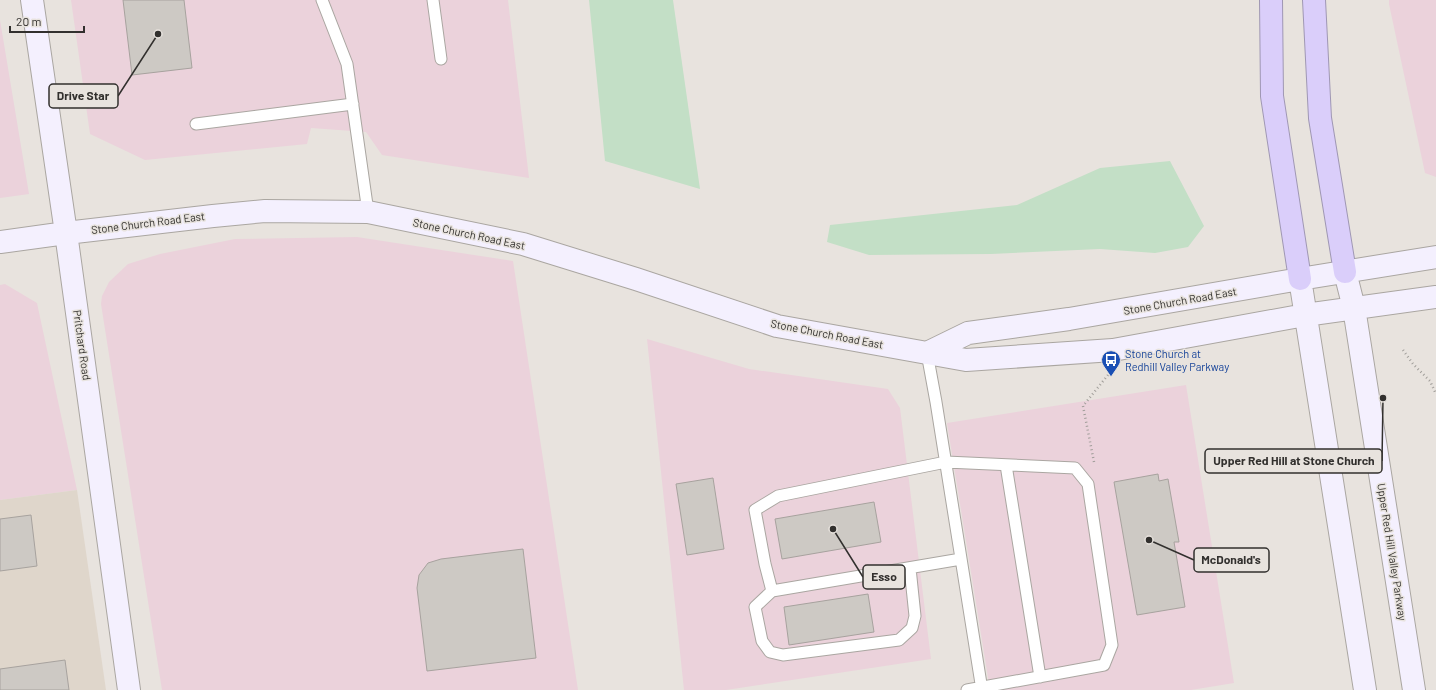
<svg xmlns="http://www.w3.org/2000/svg" width="1436" height="690" viewBox="0 0 1436 690" font-family="Barlow,sans-serif">
<style>
.commercial{fill:#ebd2db}
.built{fill:#dfd6cb}
.green{fill:#c3dfc6}
.building{fill:#cdc9c4;stroke:#a7a29e}
.lines{fill:none;stroke-linecap:round;stroke-linejoin:round}
.lane-casing{stroke:#aaa6a1;stroke-width:13}
.secondary-casing{stroke:#aaa6a1;stroke-width:24}
.highway-casing{stroke:#9f97b3;stroke-width:24}
.path{stroke:#a19e9a;stroke-width:2.5;stroke-dasharray:1 3;stroke-linecap:butt}
.lane{stroke:#fff;stroke-width:11}
.secondary{stroke:#f4f0fe;stroke-width:22}
.highway{stroke:#dacefa;stroke-width:22}
.labels{text-anchor:middle;stroke-width:3;stroke-linejoin:round;paint-order:stroke}
.street-label{font-size:11px;fill:#32302e;stroke:#e8e3de}
.transit-label{font-size:11px;fill:#164399;stroke:#e8e3de;text-anchor:start}
.leader{fill:none;stroke:#32302e;stroke-width:1.5}
.callout-dot{fill:#32302e;stroke:#e8e3de;stroke-width:1.5}
.callout{fill:#e8e3de;stroke:#32302e;stroke-width:1.5}
.callout-label{font-size:12px;text-anchor:middle;font-weight:bold;fill:#32302e}
</style>
<rect width="100%" height="100%" fill="#e8e3de"/>
<!-- commercial -->
<path class="commercial" d="M 71,0 L 508,0 L 529,178 L 382,155 L 366,132 L 311,128 L 307,144 L 145,160 L 90,134 Z
M 1389,0 L 1436,0 L 1436,177 L 1425,173 L 1389,4 Z
M 0,20 L 29,194 L 0,198 Z
M 357,237 L 513,261 L 578,690 L 162,690 L 101,304 L 102,296 L 109,282 L 128,264 L 160,254 L 235,239 Z
M 5,284 L 37,303 L 77,490 L 0,500 L 0,285 Z
M 647,339 L 749,369 L 888,389 L 900,408 L 931,659 L 726,690 L 684,690 Z
M 1186,385 L 1234,683 L 1191,690 L 990,690 L 947,423 Z"/>
<!-- built -->
<path class="built" d="M 77,490 L 106,690 L 0,690 L 0,500 Z"/>
<!-- green -->
<path class="green" d="M 589,0 L 673,0 L 700,189 L 605,161 Z
M 1170,161 L 1204,226 L 1188,247 L 1155,253 L 1100,249 L 991,254 L 869,255 L 827,242 L 830,225 L 1017,205 L 1100,168 Z"/>
<!-- building -->
<path class="building" d="M 123,0 L 184,0 L 192,68 L 132,75 Z
M 1158,474 L 1159,481 L 1168,479 L 1179,542 L 1174,542 L 1185,607 L 1137,615 L 1114,482 Z
M 713,478 L 724,549 L 687,555 L 676,484 Z
M 874,502 L 881,542 L 782,559 L 775,519 Z
M 31,515 L 37,566 L 0,571 L 0,519 Z
M 523,549 L 536,658 L 427,671 L 417,588 L 419,575 L 428,563 L 441,559 Z
M 868,594 L 874,632 L 789,645 L 784,607 Z
M 65,660 L 69,690 L 0,690 L 0,669 Z"/>
<g class="lines">
<defs>
<path id="lane" d="M 322,0 L 347,64 L 368,212
M 433,0 L 441,59
M 196,124 L 353,104
M 927,353 L 936,402 L 982,690
M 1006,465 L 1040,677
M 961,559 L 772,591 L 765,564 L 755,510 L 778,496 L 946,462 L 1075,468 L 1088,484 L 1112,645 L 1104,665 L 967,690
M 772,591 L 755,607 L 762,641 L 770,652 L 783,655 L 899,640 L 912,628 L 915,616 L 910,568"/>
<path id="secondary" d="M 32,0 L 66,233 L 129,690
M 0,242 L 66,233 L 213,216 L 265,211 L 368,212 L 523,244 L 636,279 L 777,326 L 966,360 L 1113,350 L 1305,315 L 1436,297
M 1345,272 L 1354,308 L 1414,690
M 1300,279 L 1365,690
M 927,353 L 968,333 L 1069,319 L 1300,279 L 1436,257"/>
<path id="highway" d="M 1271,0 L 1272,96 L 1300,279
M 1314,0 L 1320,118 L 1345,272"/>
</defs>
<!-- lane casing -->
<use href="#lane" class="lane-casing"/>
<!-- secondary casing -->
<use href="#secondary" class="secondary-casing"/>
<!-- highway casing -->
<use href="#highway" class="highway-casing"/>
<!-- path -->
<path class="path" d="M 1403,350 L 1413,364 L 1430,381 L 1436,394
M 1094,462 L 1083,406 L 1108,375"/>
<!-- lane -->
<use href="#lane" class="lane"/>
<!-- secondary -->
<use href="#secondary" class="secondary"/>
<!-- highway -->
<use href="#highway" class="highway"/>
</g>
<!-- icons -->
<defs>
<symbol id="bus-pin" viewBox="-11 -11 22 30"><path d="M0 17L-7.5 6A9.5 9.5 0 1 1 7.5 6Z" fill="#1a4fb4" stroke="#e8e3de"/><path d="M-5-6H5V4H4V6H2V4H-2V6H-4V4H-5ZM-3.5-4V0h7V-4ZM-3.5 1.2v1.5H-2V1.2ZM2 1.2v1.5H3.5V1.2Z" fill="#fff"/></symbol>
</defs>
<g fill-rule="evenodd">
<use href="#bus-pin" x="1100" y="349" width="22" height="30"/>
</g>
<g class="labels">
<!-- street labels -->
<g class="street-label">
<text transform="translate(148 223) rotate(-7)" y="4">Stone Church Road East</text>
<text transform="translate(469 234) rotate(12)" y="4">Stone Church Road East</text>
<text transform="translate(1180 301) rotate(-10)" y="4">Stone Church Road East</text>
<text transform="translate(827 334) rotate(11)" y="4">Stone Church Road East</text>
<text transform="translate(82 345) rotate(82)" y="4">Pritchard Road</text>
<text transform="translate(1392 552) rotate(81)" y="4">Upper Red Hill Valley Parkway</text>
</g>
<!-- transit labels -->
<g class="transit-label">
<text x="1125" y="358">Stone Church at<tspan x="1125" dy="13">Redhill Valley Parkway</tspan></text>
</g>
</g>
<!-- callouts -->
<path class="leader" d="M158 34L118 96M1383 398L1382 461M1149 540L1194 560M833 529L863 577"/>
<g class="callout-dot">
<circle cx="158" cy="34" r="4"/>
<circle cx="1383" cy="398" r="4"/>
<circle cx="1149" cy="540" r="4"/>
<circle cx="833" cy="529" r="4"/>
</g>
<g class="callout">
<rect x="49" y="84" width="69" height="24" rx="4"/>
<rect x="1205" y="449" width="177" height="24" rx="4"/>
<rect x="1194" y="548" width="75" height="24" rx="4"/>
<rect x="863" y="565" width="42" height="24" rx="4"/>
</g>
<g class="callout-label">
<text x="83" y="100">Drive Star</text>
<text x="1294" y="465">Upper Red Hill at Stone Church</text>
<text x="1231" y="564">McDonald's</text>
<text x="884" y="581">Esso</text>
</g>
<!-- scale -->
<path d="M10 26v6h74v-6" fill="none" stroke="#32302e" stroke-width="2"/>
<text x="16" y="26" font-size="12" fill="#32302e" stroke="#e8e3de" stroke-width="3" paint-order="stroke">20 m</text>
</svg>
